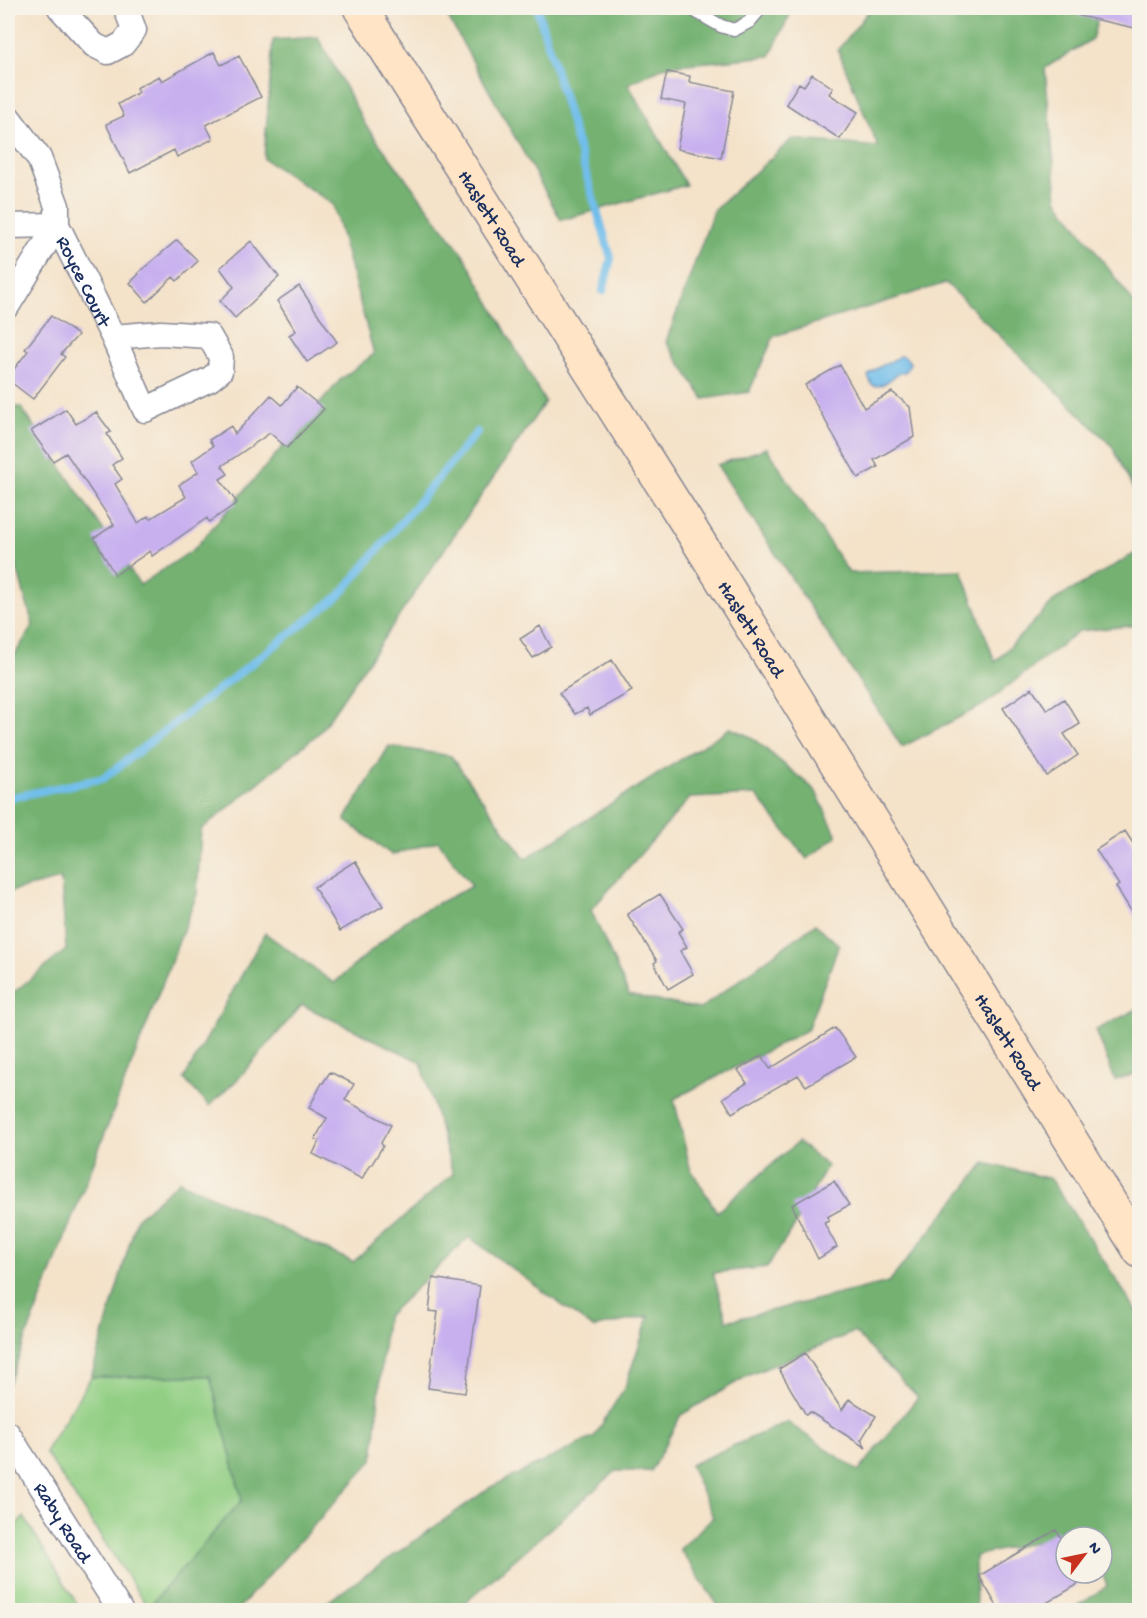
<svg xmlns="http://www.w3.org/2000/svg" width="1147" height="1618" viewBox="0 0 1147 1618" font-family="'Gochi Hand',sans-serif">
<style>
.green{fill:#92cf84;stroke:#567f71;stroke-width:1.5}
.forest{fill:#75b272;stroke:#487068;stroke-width:1.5}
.water{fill:#71beeb;stroke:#4676a4;stroke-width:1.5}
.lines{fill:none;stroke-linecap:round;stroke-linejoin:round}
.stream{stroke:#71beeb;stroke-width:8}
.building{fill:#c8b0ef}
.lane-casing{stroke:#888894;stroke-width:15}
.street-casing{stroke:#888894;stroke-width:27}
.secondary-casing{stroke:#888894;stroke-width:36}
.lane{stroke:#fff;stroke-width:12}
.street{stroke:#fff;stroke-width:24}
.secondary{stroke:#ffe4c6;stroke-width:33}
.labels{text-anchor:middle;stroke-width:4.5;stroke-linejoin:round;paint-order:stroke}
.street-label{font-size:20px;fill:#1b2f5e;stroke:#f7f3e8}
</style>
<rect width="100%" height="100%" fill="#f7f3e8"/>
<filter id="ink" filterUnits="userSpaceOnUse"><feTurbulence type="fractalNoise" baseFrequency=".0167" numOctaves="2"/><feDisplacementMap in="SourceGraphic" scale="12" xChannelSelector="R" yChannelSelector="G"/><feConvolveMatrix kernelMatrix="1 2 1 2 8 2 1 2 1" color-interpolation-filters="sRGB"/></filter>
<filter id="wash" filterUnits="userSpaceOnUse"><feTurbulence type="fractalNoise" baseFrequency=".008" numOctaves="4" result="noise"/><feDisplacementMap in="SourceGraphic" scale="24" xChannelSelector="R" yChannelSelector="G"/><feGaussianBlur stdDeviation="1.35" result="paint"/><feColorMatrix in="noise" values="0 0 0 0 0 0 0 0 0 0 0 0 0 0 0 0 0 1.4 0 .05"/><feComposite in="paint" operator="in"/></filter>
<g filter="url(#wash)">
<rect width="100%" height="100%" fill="#f4e2c9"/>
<!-- green -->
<path class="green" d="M 210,1376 L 243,1500 L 148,1608 L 45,1452 L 91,1377 Z
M 24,1517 L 81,1610 L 8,1610 L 8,1534 Z"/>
<!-- forest -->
<path class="forest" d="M 443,8 L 793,8 L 770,56 L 666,66 L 628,84 L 686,185 L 561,220 Z
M 871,8 L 1101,8 L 1092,39 L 1045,68 L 1057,199 L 1139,310 L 1139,501 L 1112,446 L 946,283 L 774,336 L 749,392 L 704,399 L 666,342 L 714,210 L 792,139 L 878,147 L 838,50 Z
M 318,37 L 366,126 L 463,254 L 545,402 L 320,732 L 201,830 L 197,894 L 8,1385 L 8,997 L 66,950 L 61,879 L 8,892 L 8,666 L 33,625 L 8,537 L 8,407 L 21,407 L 140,585 L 194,549 L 341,379 L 374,354 L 333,204 L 264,159 L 273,40 Z
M 767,448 L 849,573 L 962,570 L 995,662 L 1056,599 L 1139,551 L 1139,625 L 1079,631 L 985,704 L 902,747 L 717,465 Z
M 730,728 L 751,737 L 815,790 L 837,836 L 807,859 L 756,795 L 690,798 L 591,910 L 629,995 L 700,1009 L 815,924 L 839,945 L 807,1030 L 674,1099 L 690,1168 L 717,1212 L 798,1142 L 827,1166 L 794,1227 L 767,1267 L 713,1273 L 727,1321 L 889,1282 L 985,1163 L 1051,1179 L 1139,1315 L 1139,1610 L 1072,1610 L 1107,1586 L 1102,1573 L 1102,1537 L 1090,1537 L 1087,1530 L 975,1556 L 976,1610 L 721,1610 L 680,1549 L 713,1517 L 690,1465 L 787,1422 L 859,1471 L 918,1397 L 854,1332 L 747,1376 L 681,1415 L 651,1471 L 616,1471 L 457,1610 L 316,1610 L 491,1487 L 594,1437 L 625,1387 L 649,1316 L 593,1328 L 469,1237 L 386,1317 L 373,1460 L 237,1610 L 149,1610 L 148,1608 L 242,1500 L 210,1376 L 91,1377 L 137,1218 L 179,1181 L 353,1262 L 453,1174 L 421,1062 L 302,1005 L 238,1079 L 209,1106 L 184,1079 L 265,933 L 334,983 L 409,918 L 472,886 L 438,841 L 392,855 L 345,820 L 389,746 L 451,756 L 525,859 Z
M 1139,1008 L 1139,1073 L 1115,1080 L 1096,1030 Z"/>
<!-- water -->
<path class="water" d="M 899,356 C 905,356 907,358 910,363 L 906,371 C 902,373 899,373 896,375 C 888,381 882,388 872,385 L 868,376 C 875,366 890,364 899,356 Z"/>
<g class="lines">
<!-- stream -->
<path class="stream" d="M 537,8 L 611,258 L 603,291
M 8,798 L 104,778 L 340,595 L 477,432"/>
</g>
<g id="blocks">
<!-- building -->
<path class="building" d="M 1080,8 L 1140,8 L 1140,29 L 1079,16 Z
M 214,52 L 221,65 L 239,56 L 261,97 L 206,125 L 213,139 L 177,157 L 174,150 L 130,173 L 106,124 L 124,116 L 118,104 L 139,92 L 136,88 L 159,76 L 162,81 Z
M 667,72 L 690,76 L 689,82 L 734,91 L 721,158 L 677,149 L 686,104 L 661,99 Z
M 812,74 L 833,88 L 829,94 L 858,112 L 840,139 L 786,104 L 799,83 L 804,86 Z
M 177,240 L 198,261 L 177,281 L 173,277 L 147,302 L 130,283 L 139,274 L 138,273 Z
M 251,241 L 279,277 L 235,318 L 220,301 L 234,287 L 220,268 Z
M 299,286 L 337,342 L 307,362 L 289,335 L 296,331 L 277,301 Z
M 51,316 L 78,335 L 61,354 L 65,357 L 33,399 L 8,380 L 8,377 L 28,351 L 25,349 Z
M 840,365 L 864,408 L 892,392 L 910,407 L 914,437 L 874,460 L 878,467 L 858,478 L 805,385 Z
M 297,387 L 324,409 L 287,448 L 270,433 L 222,466 L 228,474 L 220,479 L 237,503 L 209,522 L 207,518 L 152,556 L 150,551 L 115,575 L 94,538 L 114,525 L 66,453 L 53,461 L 31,431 L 66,409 L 76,424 L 96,412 L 111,432 L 107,434 L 122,458 L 112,465 L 122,479 L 115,484 L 138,523 L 148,516 L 150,519 L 186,497 L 179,485 L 198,472 L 192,461 L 213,446 L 209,440 L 231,426 L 235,434 L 271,395 L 282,405 Z
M 540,626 L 551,647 L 533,658 L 520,639 Z
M 612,660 L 632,691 L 590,715 L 587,708 L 575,714 L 559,693 Z
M 1032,688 L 1047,710 L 1064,699 L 1080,724 L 1064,734 L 1078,755 L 1047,776 L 1003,708 Z
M 1125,831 L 1140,854 L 1140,925 L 1116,887 L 1119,885 L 1096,850 Z
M 355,861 L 383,906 L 340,931 L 314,887 Z
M 660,894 L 683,929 L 678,932 L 687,947 L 680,951 L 693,974 L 668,989 L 654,963 L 657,961 L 627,914 Z
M 835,1028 L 856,1057 L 806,1086 L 798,1075 L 732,1113 L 723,1098 L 747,1083 L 738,1070 L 762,1055 L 770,1069 Z
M 330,1072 L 354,1084 L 345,1100 L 391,1125 L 381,1143 L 383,1146 L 372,1164 L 369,1165 L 362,1179 L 313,1154 L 319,1141 L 315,1139 L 327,1118 L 309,1108 L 322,1083 L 323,1083 Z
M 834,1181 L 849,1205 L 827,1217 L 829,1221 L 824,1223 L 837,1247 L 818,1259 L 792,1205 Z
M 433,1278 L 480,1286 L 465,1393 L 428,1388 L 438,1312 L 429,1311 Z
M 805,1353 L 842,1410 L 849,1399 L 876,1416 L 861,1440 L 866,1448 L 810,1412 L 806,1415 L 779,1369 Z
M 1056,1530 L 1066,1545 L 1066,1573 L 1097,1573 L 1033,1611 L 1000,1611 L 979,1576 Z"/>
</g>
</g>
<g filter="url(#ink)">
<use href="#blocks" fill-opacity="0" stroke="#888894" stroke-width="1.5"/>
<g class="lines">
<defs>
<path id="lane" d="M 690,8 L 721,26 L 734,30 L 749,22 L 761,8"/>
<g id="street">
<path d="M 60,8 L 94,45 L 108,52 L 123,44 L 134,30 L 126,8"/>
<path id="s1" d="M 8,117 L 39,158 L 57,206 L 57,225 L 113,337 L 145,410 L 210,379 L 220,371 L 221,357 L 209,336 L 161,333 L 113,337"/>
<path d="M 8,226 L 57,225"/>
<path d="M 8,305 L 57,225"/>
<path id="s2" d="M 8,1434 L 120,1610"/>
</g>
<g id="secondary">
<path id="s3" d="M 360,8 L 685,520 L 1140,1251"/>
</g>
</defs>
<!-- lane casing -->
<use href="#lane" class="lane-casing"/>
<!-- street casing -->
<use href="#street" class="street-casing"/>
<!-- secondary casing -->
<use href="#secondary" class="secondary-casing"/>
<!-- lane -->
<use href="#lane" class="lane"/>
<!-- street -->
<use href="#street" class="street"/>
<!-- secondary -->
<use href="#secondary" class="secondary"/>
</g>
</g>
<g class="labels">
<!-- street labels -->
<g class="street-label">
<text dy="7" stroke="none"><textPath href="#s3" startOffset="248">Haslett Road</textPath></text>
<text dy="7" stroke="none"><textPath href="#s1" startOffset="184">Royce Court</textPath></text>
<text dy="7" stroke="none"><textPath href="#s3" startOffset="734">Haslett Road</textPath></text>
<text dy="7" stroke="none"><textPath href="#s3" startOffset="1220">Haslett Road</textPath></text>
<text dy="7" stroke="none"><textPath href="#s2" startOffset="104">Raby Road</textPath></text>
</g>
</g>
<!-- margin -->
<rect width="1147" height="1618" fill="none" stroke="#f7f3e8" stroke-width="30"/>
<!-- north arrow -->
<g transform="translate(1084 1555) rotate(58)"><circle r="28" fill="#f7f3e8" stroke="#9fa5b1" stroke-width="1.5"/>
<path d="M0-4.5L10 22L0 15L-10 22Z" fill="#c8321e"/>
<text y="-9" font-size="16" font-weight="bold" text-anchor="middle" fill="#1b2f5e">N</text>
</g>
</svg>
